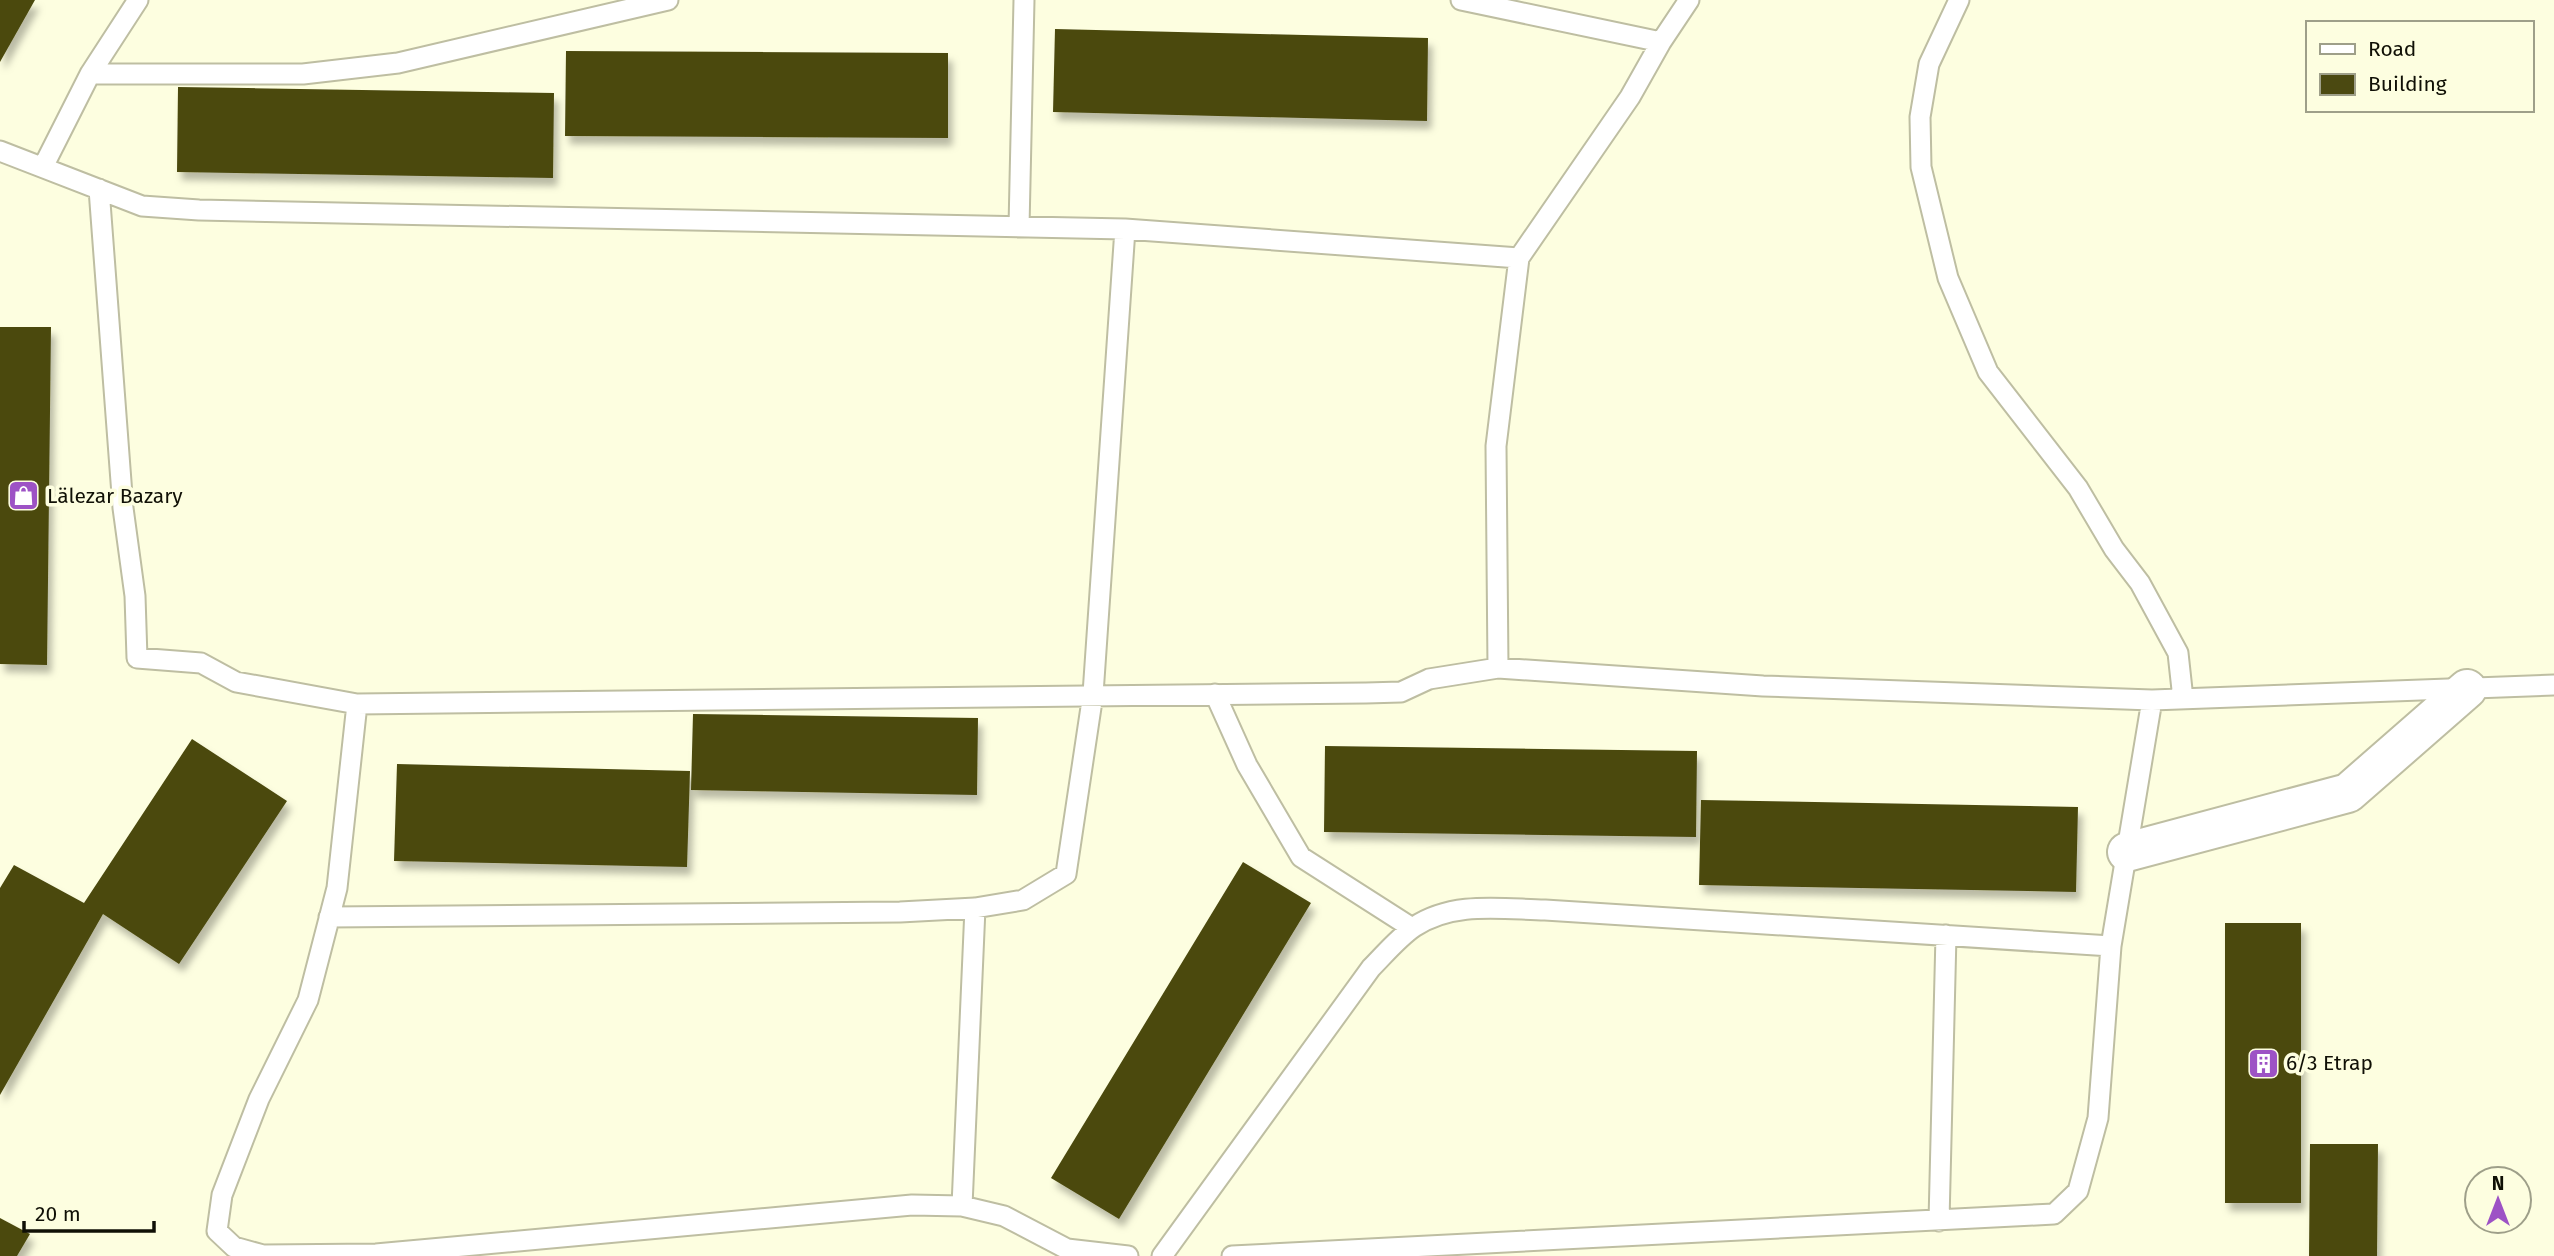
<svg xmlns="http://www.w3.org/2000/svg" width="2554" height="1256" viewBox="0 0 2554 1256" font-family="'Fira Sans',sans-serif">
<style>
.building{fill:#4b4911;filter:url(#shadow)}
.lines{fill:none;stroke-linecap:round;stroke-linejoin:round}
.lane-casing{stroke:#bebea2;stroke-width:23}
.street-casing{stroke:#bebea2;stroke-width:42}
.lane{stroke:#fff;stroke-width:19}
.street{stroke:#fff;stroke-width:38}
.labels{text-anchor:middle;stroke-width:7;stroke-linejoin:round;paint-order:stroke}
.poi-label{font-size:21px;fill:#101006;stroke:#fdfee0;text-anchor:start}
</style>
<defs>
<filter id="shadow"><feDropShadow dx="4.5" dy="8" stdDeviation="3.5" flood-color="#0004"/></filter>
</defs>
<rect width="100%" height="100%" fill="#fdfee0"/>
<!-- building -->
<path class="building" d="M 0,0 L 35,0 L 0,62 Z
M 1055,29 L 1428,38 L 1427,121 L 1053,112 Z
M 566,51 L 948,53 L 948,138 L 565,136 Z
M 178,87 L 554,93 L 553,178 L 177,172 Z
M 0,327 L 51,327 L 47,665 L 0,664 Z
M 693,714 L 978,718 L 977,795 L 691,790 Z
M 192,739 L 287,801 L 179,964 L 103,914 L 0,1095 L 0,888 L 14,865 L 84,903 Z
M 1325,746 L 1697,751 L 1696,837 L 1324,832 Z
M 397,764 L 690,771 L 687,867 L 394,861 Z
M 1701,800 L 2078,807 L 2076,892 L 1699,885 Z
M 1243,862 L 1311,903 L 1119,1219 L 1051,1178 Z
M 2225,923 L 2301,923 L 2301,1203 L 2225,1203 Z
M 2310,1144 L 2378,1144 L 2377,1256 L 2309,1256 Z
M 0,1218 L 30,1234 L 17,1256 L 0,1256 Z"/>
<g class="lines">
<defs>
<path id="lane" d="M 1461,0 L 1661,42
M 1959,0 L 1929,64 L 1920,117 L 1921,167 L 1948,278 L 1988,372 L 2078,488 L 2114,549 L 2140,583 L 2178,653 L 2183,699
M 90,74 L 303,74 L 398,63 L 668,0
M 0,151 L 142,206 L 199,210 L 1125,229 L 1519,258
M 43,167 L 90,74 L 138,0
M 99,189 L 123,508 L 135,596 L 137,658 L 201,663 L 236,682 L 357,704 L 1366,693 L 1401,692 L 1429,679 L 1498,668 L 1763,686 L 2152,700 L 2554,685
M 1019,227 L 1024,0
M 1498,668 L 1496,446 L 1519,258 L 1630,97 L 1661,42 L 1689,0
M 1215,694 L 1247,765 L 1301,857 L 1412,928
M 357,704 L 337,888 L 308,1000 L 259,1099 L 222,1195 L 217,1231 L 234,1247 L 263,1255 L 376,1254 L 912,1205 L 962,1206 L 1004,1216 L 1067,1249 L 1128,1256
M 329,917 L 900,912 L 975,908 L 1023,900 L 1066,874 L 1093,694 L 1125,229
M 962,1206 L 975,908
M 1939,1221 L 1946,935
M 1162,1256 L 1371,968 C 1384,955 1398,938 1414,927 C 1453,901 1500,909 1545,910 L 2111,946
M 1232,1256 L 2054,1214 L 2078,1191 L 2098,1118 L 2111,946 L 2152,700"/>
<path id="street" d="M 2127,852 L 2348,793 L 2467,689"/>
</defs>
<!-- lane casing -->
<use href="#lane" class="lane-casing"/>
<!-- street casing -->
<use href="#street" class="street-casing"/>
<!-- lane -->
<use href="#lane" class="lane"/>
<!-- street -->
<use href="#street" class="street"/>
</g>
<!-- icons -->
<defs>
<symbol id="shop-square" viewBox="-11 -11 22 22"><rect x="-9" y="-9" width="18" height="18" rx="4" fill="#9d52c5" stroke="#fdfee0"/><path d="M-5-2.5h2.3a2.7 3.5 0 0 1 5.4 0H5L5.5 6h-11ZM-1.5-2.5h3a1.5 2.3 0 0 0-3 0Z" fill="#fff"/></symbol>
<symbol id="building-square" viewBox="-11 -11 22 22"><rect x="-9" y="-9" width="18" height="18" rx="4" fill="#9d52c5" stroke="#fdfee0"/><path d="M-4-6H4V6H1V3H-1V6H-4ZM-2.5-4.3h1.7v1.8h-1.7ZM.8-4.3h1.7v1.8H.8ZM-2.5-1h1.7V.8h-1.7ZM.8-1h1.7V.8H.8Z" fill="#fff"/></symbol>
</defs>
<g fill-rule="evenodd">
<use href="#shop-square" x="6" y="478" width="35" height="35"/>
<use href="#building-square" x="2246" y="1046" width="35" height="35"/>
</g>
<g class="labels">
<!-- poi labels -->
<g class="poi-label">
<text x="47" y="503">Lälezar Bazary</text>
<text x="2286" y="1070">6/3 Etrap</text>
</g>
</g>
<!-- legend -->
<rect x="2306" y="21" width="228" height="91" fill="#fdfee0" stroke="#9e9f89" stroke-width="2"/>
<rect x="2320" y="44" width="35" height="10" fill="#ffffff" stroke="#9e9f89" stroke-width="2"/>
<text x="2368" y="56" font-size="21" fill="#101006">Road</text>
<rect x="2320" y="74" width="35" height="21" fill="#4b4911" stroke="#9e9f89" stroke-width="2"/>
<text x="2368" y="91" font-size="21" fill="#101006">Building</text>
<!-- north arrow -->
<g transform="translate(2498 1200)"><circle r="33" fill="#fdfee0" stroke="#9e9f89" stroke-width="2"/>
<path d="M0-5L12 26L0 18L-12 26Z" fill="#9d52c5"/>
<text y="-10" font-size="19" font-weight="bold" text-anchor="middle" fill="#101006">N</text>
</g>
<!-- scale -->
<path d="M24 1221v10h130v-10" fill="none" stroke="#101006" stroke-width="3.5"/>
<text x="35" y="1221" font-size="21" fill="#101006" stroke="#fdfee0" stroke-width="5" paint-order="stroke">20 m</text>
</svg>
